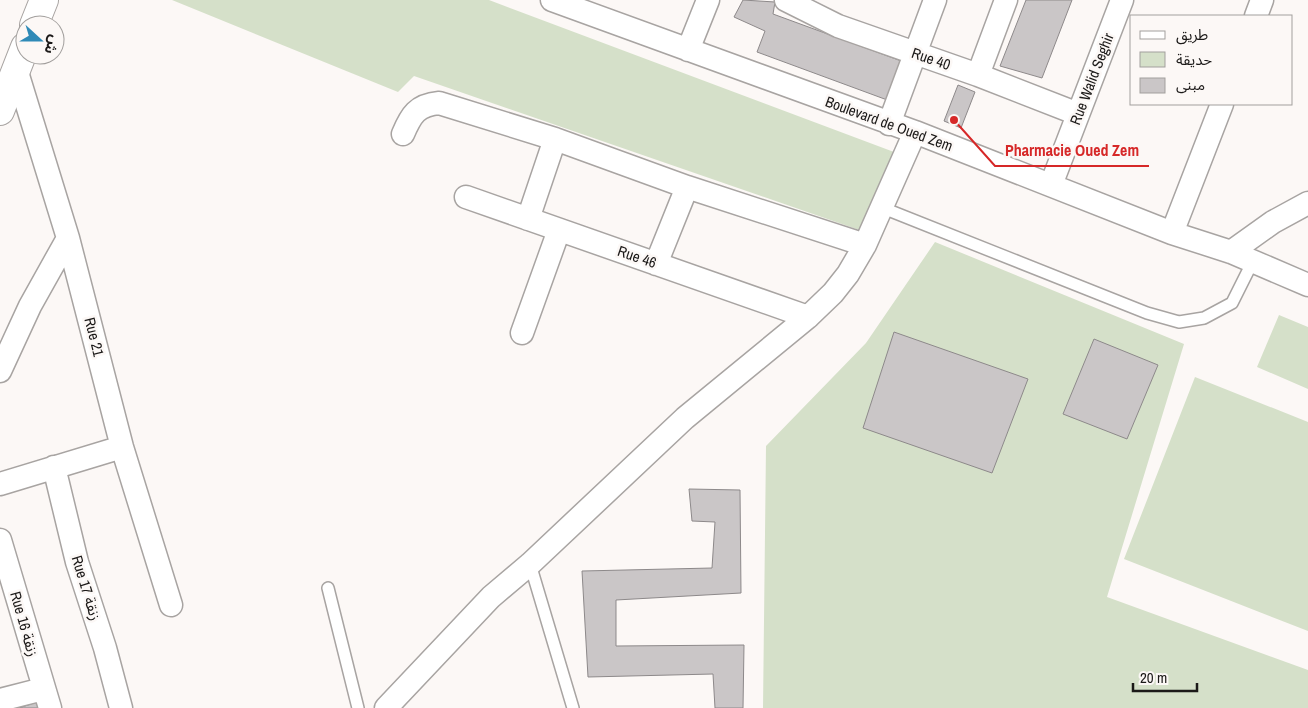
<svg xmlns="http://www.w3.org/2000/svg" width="1308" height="708" viewBox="0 0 1308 708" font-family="'Archivo Narrow','Noto Sans Arabic',sans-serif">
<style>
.green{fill:#d5e0c9}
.building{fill:#cac6c7;stroke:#8d898a}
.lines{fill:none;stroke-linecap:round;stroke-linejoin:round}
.lane-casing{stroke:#a8a4a2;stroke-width:14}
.street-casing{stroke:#a8a4a2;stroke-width:25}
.secondary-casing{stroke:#a8a4a2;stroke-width:30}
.lane{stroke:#fff;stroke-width:11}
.street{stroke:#fff;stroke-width:22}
.secondary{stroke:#fff;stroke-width:28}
.labels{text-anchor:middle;stroke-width:5;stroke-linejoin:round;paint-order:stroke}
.street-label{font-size:15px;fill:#1b1918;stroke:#fcf8f6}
.leader{fill:none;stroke:#d62828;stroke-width:2}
.callout-dot{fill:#d62828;stroke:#fcf8f6;stroke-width:2}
.callout-label{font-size:16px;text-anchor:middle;font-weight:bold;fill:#d62828;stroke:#fcf8f6;stroke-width:5;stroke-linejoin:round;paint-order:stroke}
</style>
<rect width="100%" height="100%" fill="#fcf8f6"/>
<!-- green -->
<path class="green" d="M 172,0 L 489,0 L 902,155 L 865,232 L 414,76 L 398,92 Z
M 935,242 L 1184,344 L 1107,597 L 1308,670 L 1308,708 L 763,708 L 766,446 L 866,343 Z
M 1279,315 L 1308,327 L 1308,389 L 1257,367 Z
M 1195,377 L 1308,422 L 1308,631 L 1124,559 Z"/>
<!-- building -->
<path class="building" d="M 743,0 L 775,2 L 773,14 L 904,62 L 890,101 L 757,52 L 765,31 L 734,17 Z
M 1026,0 L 1072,0 L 1042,78 L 1000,66 Z
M 958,85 L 975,92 L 961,128 L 944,121 Z
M 894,332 L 1028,379 L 992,473 L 863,428 Z
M 1094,339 L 1158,365 L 1127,439 L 1063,414 Z
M 689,489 L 740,490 L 741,593 L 616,600 L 616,646 L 744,645 L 743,708 L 715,708 L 713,674 L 588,677 L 582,571 L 712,568 L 715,522 L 692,521 Z
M 46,699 L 48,708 L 19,708 Z"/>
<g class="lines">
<defs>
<path id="lane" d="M 883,208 L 1147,313 L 1179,322 L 1204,318 L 1232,303 L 1253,261
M 530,564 L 573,708
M 328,588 L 358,708"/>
<path id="street" d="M 552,0 L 915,132 L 1172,233 L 1231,252 L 1308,285
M 786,0 L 838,26 L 978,75 L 1078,114
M 1256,16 L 1262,0
M 688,50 L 708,0
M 16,69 L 68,238 L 122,447 L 171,605
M 978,75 L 1006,0
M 889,124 L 935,0
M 403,134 C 411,115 417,105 439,103 L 555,139 L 687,187 L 865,245
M 1051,185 L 1122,0
M 466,197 L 808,317
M 528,219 L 555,139
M 1172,233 L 1222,104
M 1231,252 L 1273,222 L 1308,203
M 656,264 L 687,187
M 522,333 L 559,230
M 0,371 L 30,306 L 68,238
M 54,467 L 77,562 L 105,648 L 121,708
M 0,484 L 122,447
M 0,540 L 50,708
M 0,700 L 43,689
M 386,708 L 491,597 L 530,564 L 685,418 L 808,317 L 833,293 L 848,274 L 865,245 L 915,132"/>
<path id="secondary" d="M 34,25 L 44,0
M 0,111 L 25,47"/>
</defs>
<!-- lane casing -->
<use href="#lane" class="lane-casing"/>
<!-- street casing -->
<use href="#street" class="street-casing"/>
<!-- secondary casing -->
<use href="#secondary" class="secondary-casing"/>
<!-- lane -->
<use href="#lane" class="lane"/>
<!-- street -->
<use href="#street" class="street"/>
<!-- secondary -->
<use href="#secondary" class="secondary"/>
</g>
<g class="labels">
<!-- street labels -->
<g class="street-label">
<text transform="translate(931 59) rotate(19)" y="5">Rue 40</text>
<text transform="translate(1092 79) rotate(-69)" y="5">Rue Walid Seghir</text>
<text transform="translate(889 124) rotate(20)" y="5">Boulevard de Oued Zem</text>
<text transform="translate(637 257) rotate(19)" y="5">Rue 46</text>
<text transform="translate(94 337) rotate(76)" y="5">Rue 21</text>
<text transform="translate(86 588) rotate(73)" y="5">Rue 17 زنقة</text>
<text transform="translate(24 624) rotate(74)" y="5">Rue 16 زنقة</text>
</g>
</g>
<!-- callouts -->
<path class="leader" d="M954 120L995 166H1149"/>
<circle class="callout-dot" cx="954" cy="120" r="5"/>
<g class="callout-label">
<text x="1072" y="156">Pharmacie Oued Zem</text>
</g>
<!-- legend -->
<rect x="1130" y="15" width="162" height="90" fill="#fcf8f6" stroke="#a29f9d"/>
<rect x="1140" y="31" width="25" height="8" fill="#ffffff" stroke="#a29f9d"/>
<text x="1176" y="40" font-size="15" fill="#1b1918">طريق</text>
<rect x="1140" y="52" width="25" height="15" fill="#d5e0c9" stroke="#a29f9d"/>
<text x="1176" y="65" font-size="15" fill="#1b1918">حديقة</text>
<rect x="1140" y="78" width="25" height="15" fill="#cac6c7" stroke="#a29f9d"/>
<text x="1176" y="90" font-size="15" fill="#1b1918">مبنى</text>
<!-- north arrow -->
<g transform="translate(40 40) rotate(111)"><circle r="24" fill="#fcf8f6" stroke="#a29f9d"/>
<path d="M0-4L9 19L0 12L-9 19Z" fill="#2f8ab7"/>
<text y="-8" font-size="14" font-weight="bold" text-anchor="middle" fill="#1b1918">ش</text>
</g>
<!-- scale -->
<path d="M1133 683v8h64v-8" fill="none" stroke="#1b1918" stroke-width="2.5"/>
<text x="1140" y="683" font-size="15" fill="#1b1918" stroke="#fcf8f6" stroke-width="4" paint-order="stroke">20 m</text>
</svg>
